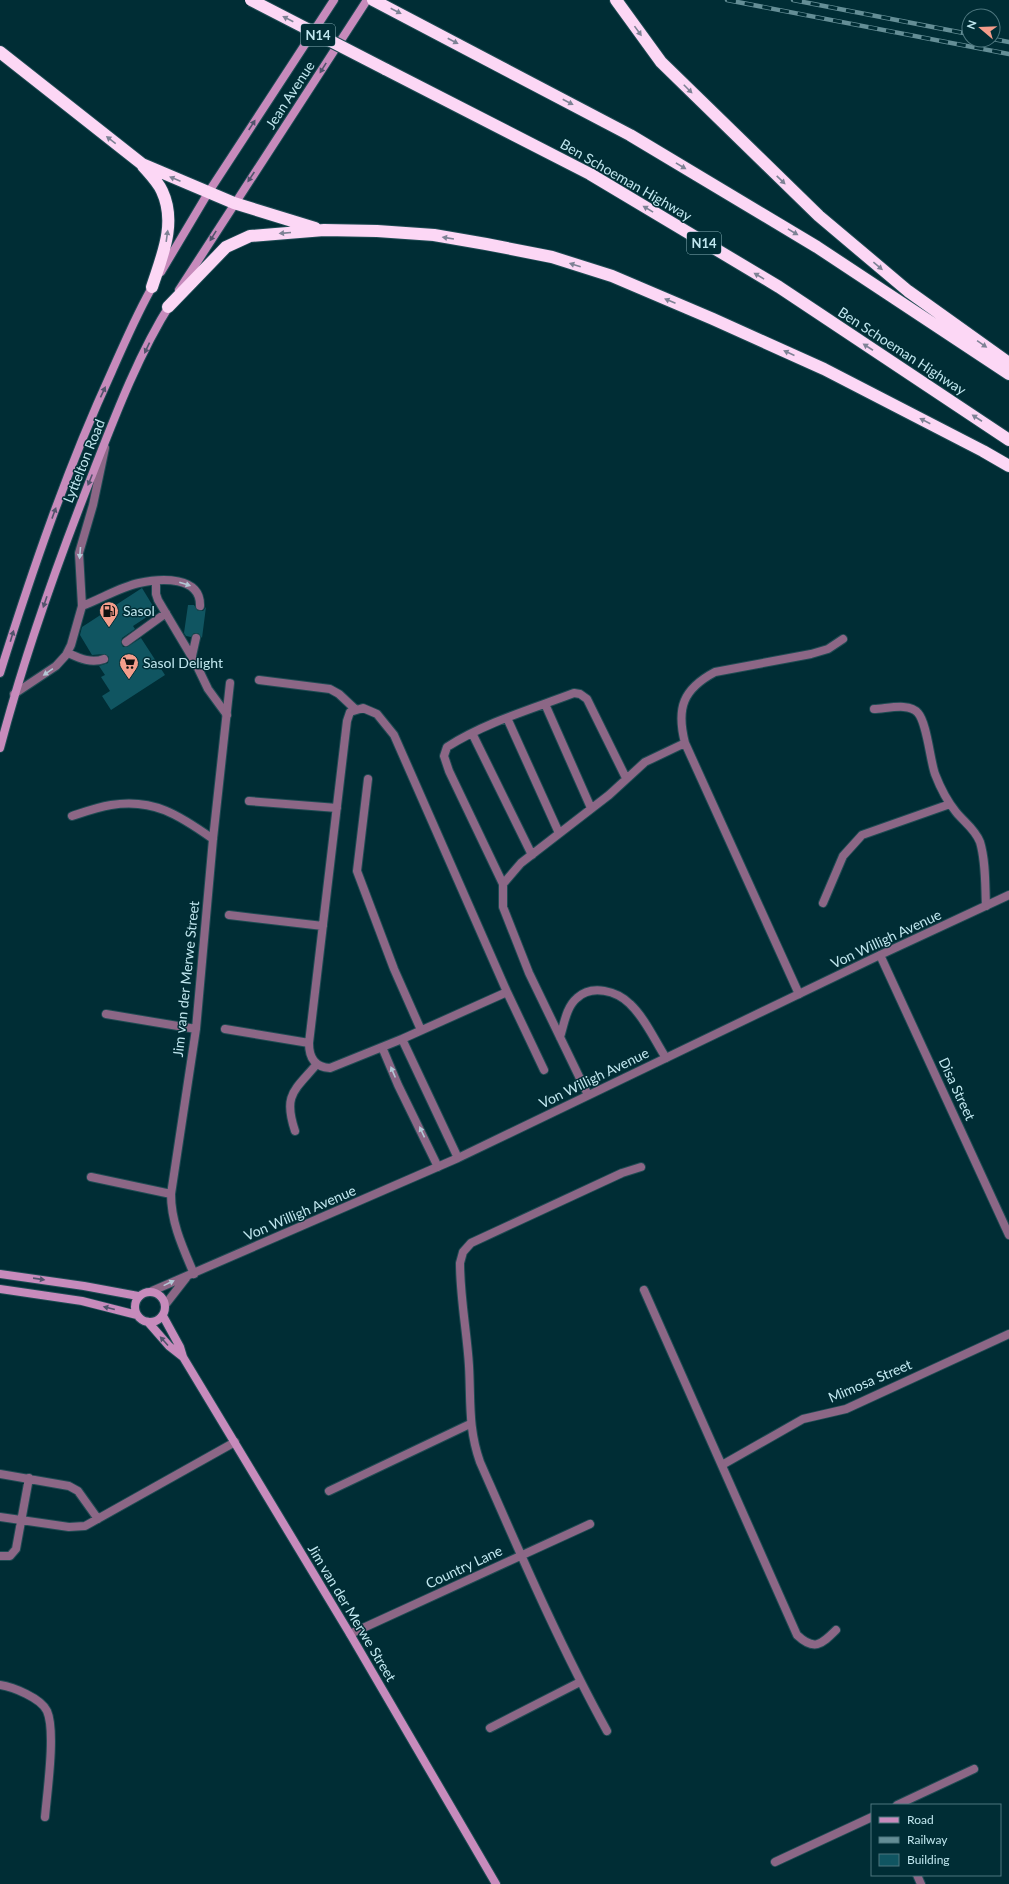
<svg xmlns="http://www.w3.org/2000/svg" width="1009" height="1884" viewBox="0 0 1009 1884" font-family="Lato,sans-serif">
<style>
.building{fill:#105561}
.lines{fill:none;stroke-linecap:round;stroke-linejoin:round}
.lane-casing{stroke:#1f4b53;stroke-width:10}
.street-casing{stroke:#1f4b53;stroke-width:10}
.secondary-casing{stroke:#1f4b53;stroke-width:10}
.highway-casing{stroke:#1f4b53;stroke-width:14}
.lane{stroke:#8c6786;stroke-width:8}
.street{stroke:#8c6786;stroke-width:8}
.secondary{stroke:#c78bbc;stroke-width:8}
.highway{stroke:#fcd7f5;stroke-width:12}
.rail-casing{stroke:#648e96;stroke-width:4.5}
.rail{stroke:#002d35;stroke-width:3;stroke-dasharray:9;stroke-linecap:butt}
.highway-bridge-casing{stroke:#1f4b53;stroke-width:14;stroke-linecap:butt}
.highway-bridge{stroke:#fcd7f5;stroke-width:12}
.oneway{fill:#7e8295}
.oneway2{fill:#50536b}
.oneway3{fill:#b3c7d5}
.labels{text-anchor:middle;stroke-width:3;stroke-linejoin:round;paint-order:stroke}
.shield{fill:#002d35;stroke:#86afb7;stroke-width:1}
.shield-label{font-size:13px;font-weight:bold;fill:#c0e7ef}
.street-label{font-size:14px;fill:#c0e7ef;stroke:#002d35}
.poi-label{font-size:14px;fill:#c0e7ef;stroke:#002d35;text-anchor:start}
</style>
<rect width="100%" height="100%" fill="#002d35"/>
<!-- building -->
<path class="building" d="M 142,588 L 156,611 L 133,626 L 135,629 L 122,638 L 121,643 L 123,647 L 127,647 L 141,638 L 165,675 L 111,710 L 102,696 L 110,691 L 101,677 L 105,675 L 99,666 L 108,663 L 109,657 L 105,654 L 92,655 L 80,635 L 82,627 Z
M 188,605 L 194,605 L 198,611 L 203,611 L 206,607 L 202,638 L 198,633 L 194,633 L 191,637 L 186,636 L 184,633 Z"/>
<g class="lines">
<defs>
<path id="lane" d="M 156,581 L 156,594 L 158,600 L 196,664 L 208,689 L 227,715
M 82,606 C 101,599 120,587 139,583 C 161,578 201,576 200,606
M 126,642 L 166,613
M 68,653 C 79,658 91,664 104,659
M 192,656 L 196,638
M 14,694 L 56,666 L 66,655 L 71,645 L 82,606 L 79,553 L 93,505 L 105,448
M 545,704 L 591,808
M 874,709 C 886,709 909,702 918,713 C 927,723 930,760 935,774 C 940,787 947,801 956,812 C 964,822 975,829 980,842 C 986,862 985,885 986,906
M 507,718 L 559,833
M 472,733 L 532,855
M 503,884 L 449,771 L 444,756 L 447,747 C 486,722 532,709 574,693 L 580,694 L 587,699 L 626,778
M 823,903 L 843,856 L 862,835 L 950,804
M 799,994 L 685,743 C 676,708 683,689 715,672 L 811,654 L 828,649 L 843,639
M 560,1037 C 564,1025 566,1007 577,998 C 592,984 617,991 630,1004 C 645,1018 655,1041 666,1058
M 588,1095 L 529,973 L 503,907 L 503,884 L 521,863 L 609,795 L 645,762 L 685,743
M 0,1474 L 69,1486 L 78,1491 L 98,1519
M 0,1517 L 69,1527 L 85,1526 L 235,1442
M 0,1556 L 10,1556 L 16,1549 L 29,1478
M 0,1685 C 13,1687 41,1698 47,1711 C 56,1731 47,1793 45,1817"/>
<path id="street" d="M 259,680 L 330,689 L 339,694 L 355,709
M 363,708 L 377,714 L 394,735 L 507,992 L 402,1039 L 330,1068 C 315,1067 309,1058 309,1043 L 347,721 L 350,712 Z
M 368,779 L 357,871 L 394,969 L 421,1030
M 249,801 L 337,808
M 72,816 C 84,812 98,807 111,805 C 153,798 179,815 213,839
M 229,915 L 323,926
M 880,955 L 1009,1235
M 507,992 L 544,1070
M 106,1014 L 196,1029
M 225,1029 L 309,1043
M 402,1039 L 458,1158
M 382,1047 L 398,1085 L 438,1167
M 295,1131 C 283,1095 294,1091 316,1065
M 91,1177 L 171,1194
M 194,1274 C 183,1248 171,1223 171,1194 L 196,1029 L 213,839 L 230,683
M 644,1290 L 797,1635 C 814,1651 821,1645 836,1630
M 152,1291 L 458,1158 L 880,955 L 1009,895
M 165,1305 L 186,1278
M 722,1465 L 803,1419 L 846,1409 L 1009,1334
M 329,1491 L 470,1424
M 350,1634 L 590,1524
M 490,1728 L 580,1682
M 607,1731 C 559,1644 520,1553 480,1462 C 468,1428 471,1402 469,1366 C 467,1332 460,1298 460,1263 L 463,1252 L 471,1243 L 622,1173 L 641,1167
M 897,1805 L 974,1769
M 775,1862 L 872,1817
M 917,1875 L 921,1884"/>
<path id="secondary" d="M 161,272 L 208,193 L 334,0
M 179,290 L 367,0
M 0,673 C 32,571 67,469 112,371 C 125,342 138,311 154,284
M 0,748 C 25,653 58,561 94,470 C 115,416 139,353 171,303
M 0,1274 L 84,1286 L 138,1296
M 0,1289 L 82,1301 L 137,1315
M135 1307a15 15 0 1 1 30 0a15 15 0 1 1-30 0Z
M 163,1316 L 180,1347 L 183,1357 L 350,1634 L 496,1884
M 148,1322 L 169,1346 L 183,1357"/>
<path id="highway" d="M 373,0 L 630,135 L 817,247 L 1009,374
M 616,0 L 661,62 L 819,216 L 908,291 L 1009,363
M 0,52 L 142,164 L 234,203 L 315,228
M 385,69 L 590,174 L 779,287 L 1009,440
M 143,166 C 149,173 158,182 162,191 C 177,223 162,256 152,287
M 168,307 L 226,247 L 250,236 L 324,230 L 377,231 L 434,235 L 486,244 L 552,257 L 612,276 L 713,319 L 824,369 L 983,451 L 1009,466"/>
</defs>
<!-- lane casing -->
<use href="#lane" class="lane-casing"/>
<!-- street casing -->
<use href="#street" class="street-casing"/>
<!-- secondary casing -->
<use href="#secondary" class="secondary-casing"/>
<!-- highway casing -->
<use href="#highway" class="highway-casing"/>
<!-- lane -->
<use href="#lane" class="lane"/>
<!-- street -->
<use href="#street" class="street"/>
<!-- secondary -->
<use href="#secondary" class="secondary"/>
<!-- highway -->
<use href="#highway" class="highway"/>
<defs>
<path id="rail" d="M 727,0 L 1009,54
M 793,0 L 969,34
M 993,39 L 1009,42"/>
</defs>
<!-- rail casing -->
<use href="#rail" class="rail-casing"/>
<!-- rail -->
<use href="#rail" class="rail"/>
<defs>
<path id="highway-bridge" d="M 251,0 L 385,69"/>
</defs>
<!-- highway-bridge casing -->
<use href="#highway-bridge" class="highway-bridge-casing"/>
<!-- highway-bridge -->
<use href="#highway-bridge" class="highway-bridge"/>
</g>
<!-- one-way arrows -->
<defs><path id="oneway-solid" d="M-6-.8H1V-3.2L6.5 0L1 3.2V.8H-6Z"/></defs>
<g class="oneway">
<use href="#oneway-solid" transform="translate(396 11) rotate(27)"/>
<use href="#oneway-solid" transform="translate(288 19) rotate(-153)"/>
<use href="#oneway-solid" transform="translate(638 31) rotate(54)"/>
<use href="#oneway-solid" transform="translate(453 41) rotate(28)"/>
<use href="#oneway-solid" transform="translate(688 89) rotate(45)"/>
<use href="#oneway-solid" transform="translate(568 102) rotate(28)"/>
<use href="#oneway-solid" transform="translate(111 140) rotate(-142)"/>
<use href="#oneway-solid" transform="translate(681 166) rotate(31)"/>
<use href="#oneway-solid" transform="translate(175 179) rotate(-157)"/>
<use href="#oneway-solid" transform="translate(781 180) rotate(44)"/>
<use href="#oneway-solid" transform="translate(648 209) rotate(-149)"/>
<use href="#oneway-solid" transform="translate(793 232) rotate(31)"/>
<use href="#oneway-solid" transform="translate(285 233) rotate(175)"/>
<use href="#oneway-solid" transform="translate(167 236) rotate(-82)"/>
<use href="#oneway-solid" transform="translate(448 238) rotate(-171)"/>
<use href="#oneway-solid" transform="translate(575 265) rotate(-162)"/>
<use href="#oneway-solid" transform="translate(878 266) rotate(40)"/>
<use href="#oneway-solid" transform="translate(759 276) rotate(-149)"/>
<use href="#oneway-solid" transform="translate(670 301) rotate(-157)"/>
<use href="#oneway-solid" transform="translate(982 344) rotate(35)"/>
<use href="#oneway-solid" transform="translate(868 347) rotate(-147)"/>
<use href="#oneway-solid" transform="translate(789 353) rotate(-156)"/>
<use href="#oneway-solid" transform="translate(977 418) rotate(-147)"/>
<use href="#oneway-solid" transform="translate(925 421) rotate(-153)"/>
</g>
<g class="oneway2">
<use href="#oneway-solid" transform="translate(323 68) rotate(122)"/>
<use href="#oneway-solid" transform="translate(252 125) rotate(-57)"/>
<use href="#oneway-solid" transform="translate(251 177) rotate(124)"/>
<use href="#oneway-solid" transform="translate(213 236) rotate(122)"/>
<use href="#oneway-solid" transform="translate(147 348) rotate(115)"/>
<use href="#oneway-solid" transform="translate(103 392) rotate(-65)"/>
<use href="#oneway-solid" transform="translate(90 480) rotate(112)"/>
<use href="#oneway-solid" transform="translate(54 513) rotate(-70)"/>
<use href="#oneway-solid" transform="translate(45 602) rotate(109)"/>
<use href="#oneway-solid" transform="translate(12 636) rotate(-73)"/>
<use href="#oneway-solid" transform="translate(39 1279) rotate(8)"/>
<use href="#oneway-solid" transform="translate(109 1308) rotate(-166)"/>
<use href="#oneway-solid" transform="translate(164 1341) rotate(-132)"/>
</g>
<g class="oneway3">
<use href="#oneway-solid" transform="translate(80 553) rotate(95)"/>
<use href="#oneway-solid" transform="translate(185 584) rotate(18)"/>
<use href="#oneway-solid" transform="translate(48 672) rotate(145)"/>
<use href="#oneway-solid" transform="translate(393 1072) rotate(-113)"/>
<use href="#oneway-solid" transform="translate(422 1132) rotate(-115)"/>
<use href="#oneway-solid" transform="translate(169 1283) rotate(-26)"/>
</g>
<!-- icons -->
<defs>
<symbol id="fuel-pin" viewBox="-11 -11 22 30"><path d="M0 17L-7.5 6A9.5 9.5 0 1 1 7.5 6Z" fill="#f49d8b" stroke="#002d35"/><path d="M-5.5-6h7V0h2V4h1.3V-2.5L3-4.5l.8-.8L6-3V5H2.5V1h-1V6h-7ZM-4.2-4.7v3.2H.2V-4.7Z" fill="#111"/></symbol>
<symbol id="supermarket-pin" viewBox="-11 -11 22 30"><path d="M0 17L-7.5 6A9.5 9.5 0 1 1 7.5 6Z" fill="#f49d8b" stroke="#002d35"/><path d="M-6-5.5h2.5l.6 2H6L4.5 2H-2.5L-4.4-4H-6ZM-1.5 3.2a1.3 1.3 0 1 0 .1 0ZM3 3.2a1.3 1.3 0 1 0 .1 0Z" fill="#111"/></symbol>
</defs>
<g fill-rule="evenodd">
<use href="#fuel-pin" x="98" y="600" width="22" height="30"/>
<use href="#supermarket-pin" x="118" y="652" width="22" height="30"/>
</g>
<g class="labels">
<!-- shield labels -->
<g class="shield">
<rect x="301" y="24" width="34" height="22" rx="3"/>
<rect x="687" y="232" width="34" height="22" rx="3"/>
</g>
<g class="shield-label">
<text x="318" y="40">N14</text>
<text x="704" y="248">N14</text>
</g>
<!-- street labels -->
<g class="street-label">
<text transform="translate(290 95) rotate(-57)" y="5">Jean Avenue</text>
<text transform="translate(626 180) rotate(30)" y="5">Ben Schoeman Highway</text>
<text transform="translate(902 351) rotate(33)" y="5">Ben Schoeman Highway</text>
<text transform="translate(84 461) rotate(-68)" y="5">Lyttelton Road</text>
<text transform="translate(886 939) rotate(-25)" y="5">Von Willigh Avenue</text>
<text transform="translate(186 979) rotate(-84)" y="5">Jim van der Merwe Street</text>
<text transform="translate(594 1078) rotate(-26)" y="5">Von Willigh Avenue</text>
<text transform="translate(957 1089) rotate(65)" y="5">Disa Street</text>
<text transform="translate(300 1213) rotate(-23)" y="5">Von Willigh Avenue</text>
<text transform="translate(870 1381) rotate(-23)" y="5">Mimosa Street</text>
<text transform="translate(464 1567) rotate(-25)" y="5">Country Lane</text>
<text transform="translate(352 1613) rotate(59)" y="5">Jim van der Merwe Street</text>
</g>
<!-- poi labels -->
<g class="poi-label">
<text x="123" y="616">Sasol</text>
<text x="143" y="668">Sasol Delight</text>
</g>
</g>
<!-- legend -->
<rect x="871" y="1804" width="130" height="72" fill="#002d35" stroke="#4d777f"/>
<rect x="879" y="1817" width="20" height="6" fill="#c78bbc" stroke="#4d777f"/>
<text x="907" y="1824" font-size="12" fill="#c0e7ef">Road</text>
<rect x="879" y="1837" width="20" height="6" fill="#648e96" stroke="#4d777f"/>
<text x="907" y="1844" font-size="12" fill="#c0e7ef">Railway</text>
<rect x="879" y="1854" width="20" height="12" fill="#105561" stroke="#4d777f"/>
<text x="907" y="1864" font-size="12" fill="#c0e7ef">Building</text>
<!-- north arrow -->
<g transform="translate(981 28) rotate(289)"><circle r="19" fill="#002d35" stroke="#4d777f"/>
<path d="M0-3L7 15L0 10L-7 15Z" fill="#f49d8b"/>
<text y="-6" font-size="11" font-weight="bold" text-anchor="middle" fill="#c0e7ef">N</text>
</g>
</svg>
